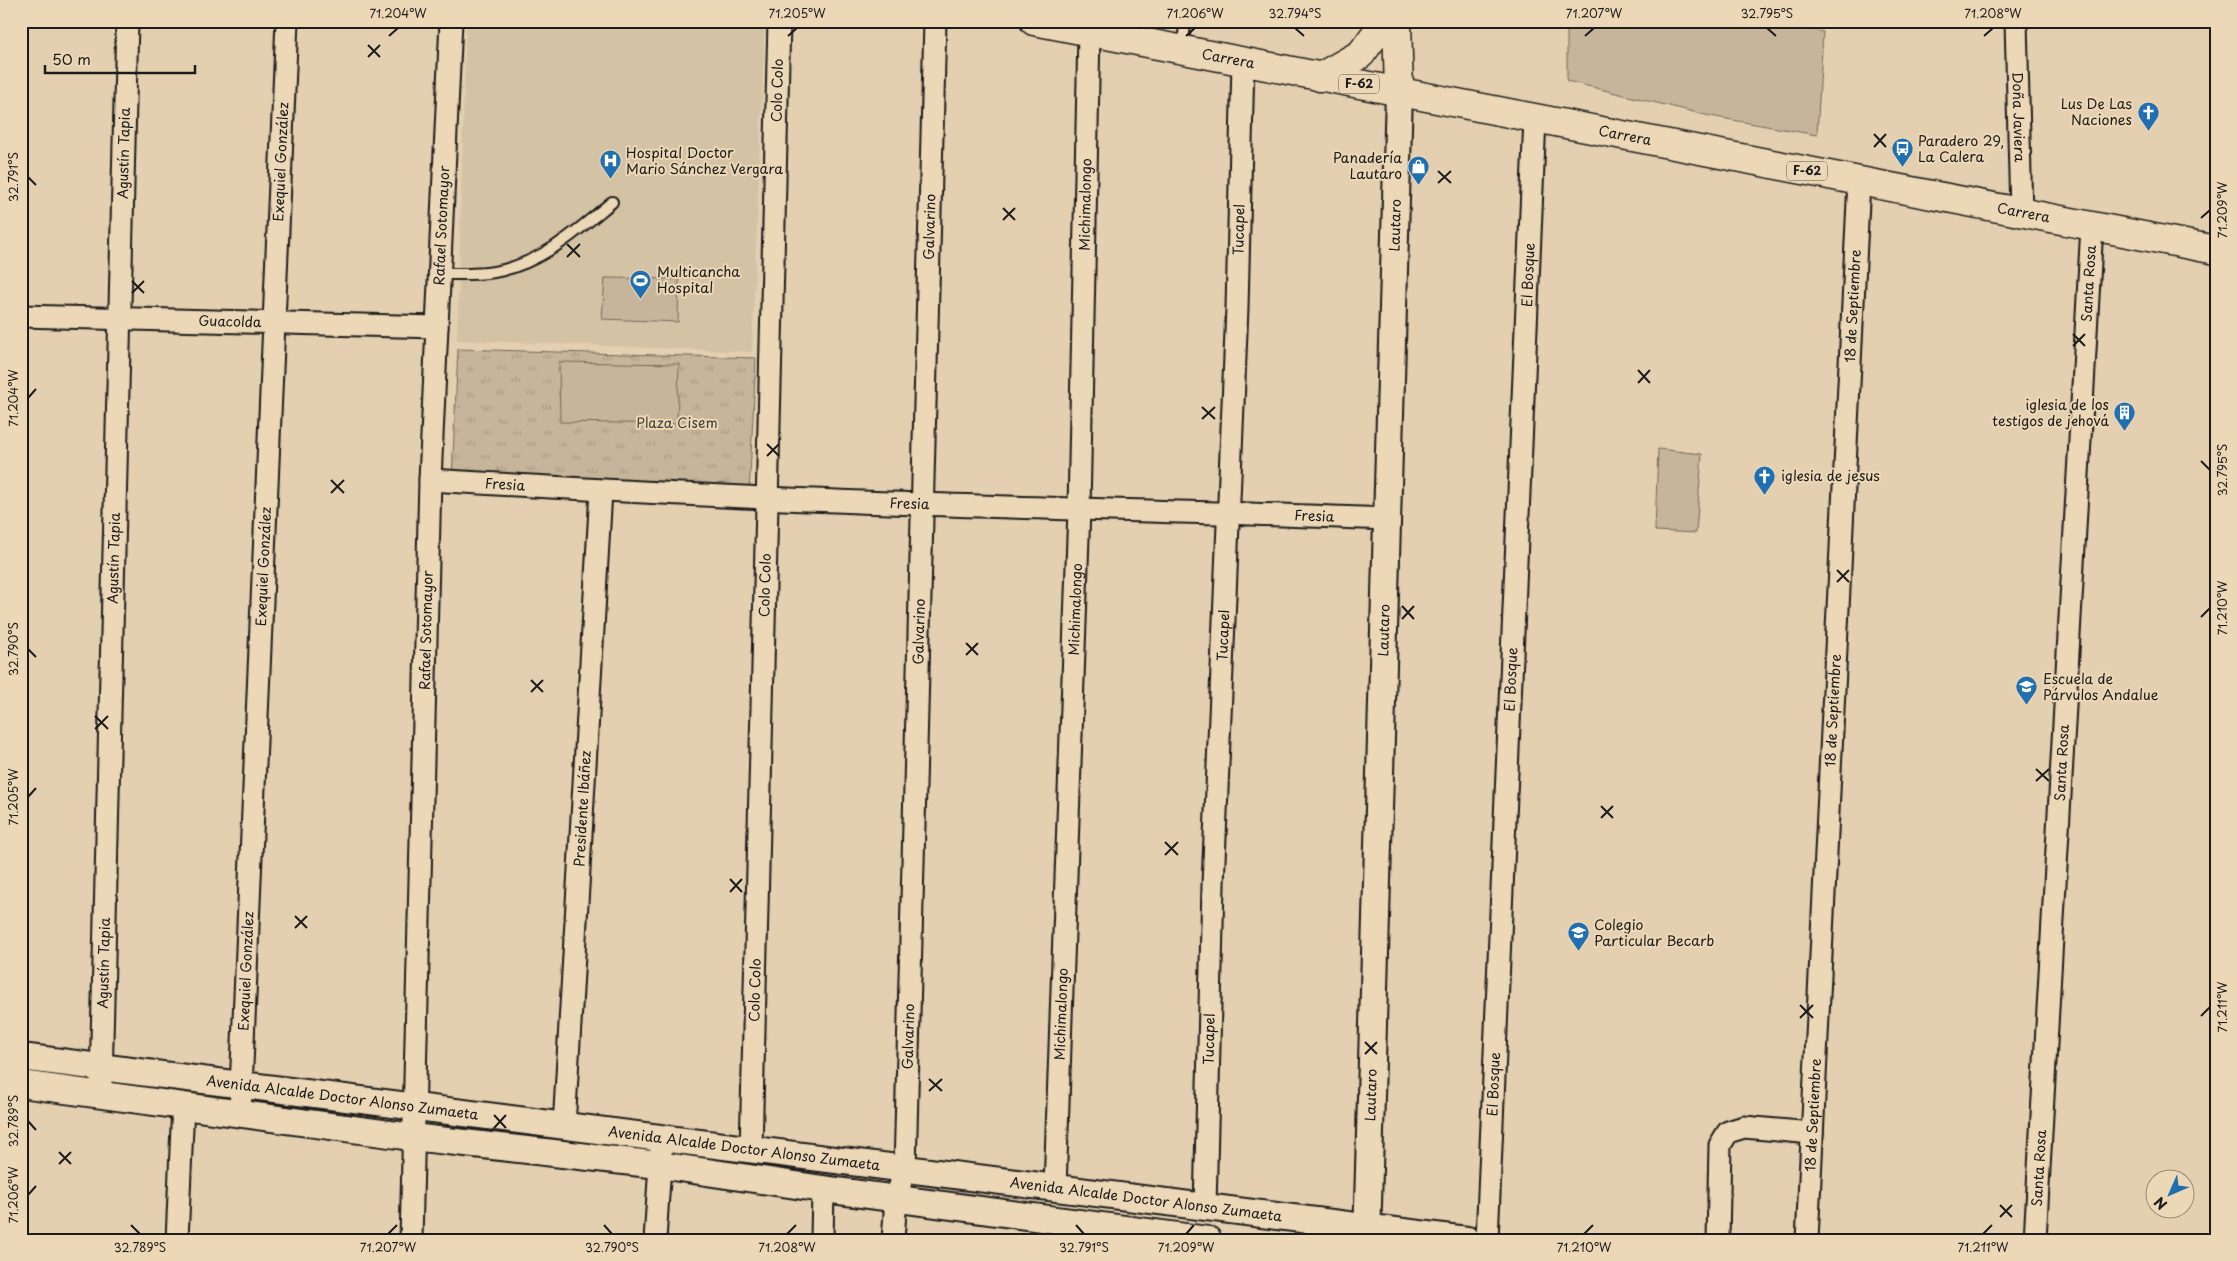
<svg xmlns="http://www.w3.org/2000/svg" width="2237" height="1261" viewBox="0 0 2237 1261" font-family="'Playpen Sans',sans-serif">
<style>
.built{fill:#d4c2a4}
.grass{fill:url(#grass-tufts);stroke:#71685b}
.pitch{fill:#c6b59a;stroke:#71685b}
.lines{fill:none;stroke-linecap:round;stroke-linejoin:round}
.service-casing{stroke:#1c1c1c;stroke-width:14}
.minor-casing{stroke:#1c1c1c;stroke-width:25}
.tertiary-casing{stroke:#1c1c1c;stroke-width:30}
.primary-casing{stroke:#1c1c1c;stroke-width:31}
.service{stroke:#ecd7b6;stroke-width:10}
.minor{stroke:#ecd7b6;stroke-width:21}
.tertiary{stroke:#ecd7b6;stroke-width:26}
.primary{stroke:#ecd7b6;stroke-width:28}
.ticks{fill:none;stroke:#1c1c1c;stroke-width:2}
.labels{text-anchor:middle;stroke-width:4;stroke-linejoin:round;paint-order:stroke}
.shield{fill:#ecd7b6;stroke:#5a544a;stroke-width:1}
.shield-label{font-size:12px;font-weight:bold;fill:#1c1c1c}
.street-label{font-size:14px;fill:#1c1c1c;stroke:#ecd7b6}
.poi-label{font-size:14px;fill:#1c1c1c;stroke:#ecd7b6;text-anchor:start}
.park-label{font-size:14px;fill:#46423c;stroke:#ecd7b6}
.neatline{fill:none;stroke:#1c1c1c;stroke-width:2}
.ticks-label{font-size:12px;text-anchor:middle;fill:#1c1c1c}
</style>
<defs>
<pattern id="grass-tufts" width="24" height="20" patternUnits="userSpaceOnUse" patternTransform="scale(1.25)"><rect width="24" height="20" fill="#c6b59a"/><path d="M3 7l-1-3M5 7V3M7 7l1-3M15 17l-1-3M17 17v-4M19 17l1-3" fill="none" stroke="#aa9b84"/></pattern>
</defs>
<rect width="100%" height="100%" fill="#e4d0b0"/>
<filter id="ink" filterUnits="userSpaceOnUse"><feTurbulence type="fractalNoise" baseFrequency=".02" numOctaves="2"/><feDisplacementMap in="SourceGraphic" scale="10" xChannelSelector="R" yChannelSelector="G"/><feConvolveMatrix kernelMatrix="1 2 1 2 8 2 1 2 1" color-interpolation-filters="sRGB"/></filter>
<g filter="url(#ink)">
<!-- built -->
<path class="built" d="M 466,21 L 765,21 L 752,352 L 457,340 Z"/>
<!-- grass -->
<path class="grass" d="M 458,349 L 756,358 L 749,494 L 452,477 Z"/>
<!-- pitch -->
<path class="pitch" d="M 1567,21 L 1774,21 L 1823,32 L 1817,135 L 1710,116 L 1567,81 Z
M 605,278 L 679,279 L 678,322 L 602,319 Z
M 559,362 L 679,364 L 677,424 L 560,422 Z
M 1658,449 L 1702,454 L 1696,533 L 1655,531 Z"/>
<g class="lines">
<defs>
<path id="service" d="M 1183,49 L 1185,21
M 440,274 C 457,274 476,275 494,272 C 541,264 577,231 612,202"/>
<g id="minor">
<path id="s1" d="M 2016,21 L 2021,213"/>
<path id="s2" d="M 21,316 L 437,327"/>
<path id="s3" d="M 430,480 C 594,490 757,499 921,504 C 1077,510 1233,512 1388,519"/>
<path id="s4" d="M 101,1082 L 127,21"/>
<path id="s5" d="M 240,1112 L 287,21"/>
<path id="s6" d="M 564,1127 L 601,491"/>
<path id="s7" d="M 751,1150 L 779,21"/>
<path id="s8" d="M 1055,1188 L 1079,509 L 1089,32"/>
<path id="s9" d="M 1205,1207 L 1213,885 L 1237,308 L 1243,62"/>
<path d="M 177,1240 L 183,1104"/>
<path id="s10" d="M 411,1240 L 430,480 L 451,21"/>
<path d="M 655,1240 L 661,1150"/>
<path d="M 822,1240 L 823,1189"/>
<path id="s11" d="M 893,1240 L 896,1198 L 905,1169 L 935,21"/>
<path d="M 1062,1240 L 1063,1221"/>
<path id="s12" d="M 1487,1240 L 1535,118"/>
<path d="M 1718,1240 L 1720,1145 L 1728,1132 L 1744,1127 L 1812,1133"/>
<path id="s13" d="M 1807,1240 L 1859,181"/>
<path id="s14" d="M 2035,1240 L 2092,226"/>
</g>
<g id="tertiary">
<path id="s15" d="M 21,1057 L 1467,1240"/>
<path d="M 21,1084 L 412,1137 L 659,1165 L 823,1189 L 1208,1240"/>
<path id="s16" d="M 1367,1240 L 1399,92"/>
</g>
<g id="primary">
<path id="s17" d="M 1034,21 L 2216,250"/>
<path d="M 1397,21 L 1399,92"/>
<path d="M 1320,77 L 1361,54 L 1385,21"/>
</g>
</defs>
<!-- service casing -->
<use href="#service" class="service-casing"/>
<!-- minor casing -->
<use href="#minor" class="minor-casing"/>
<!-- tertiary casing -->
<use href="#tertiary" class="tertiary-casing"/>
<!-- primary casing -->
<use href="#primary" class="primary-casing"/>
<!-- service -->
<use href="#service" class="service"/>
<!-- minor -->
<use href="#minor" class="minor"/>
<!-- tertiary -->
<use href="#tertiary" class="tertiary"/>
<!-- primary -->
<use href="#primary" class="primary"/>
</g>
</g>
<!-- ticks -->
<path class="ticks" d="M 1295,28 L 1304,36M 1767,28 L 1776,36M 389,36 L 398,28M 788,36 L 797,28M 1186,36 L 1195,28M 1585,36 L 1594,28M 1984,36 L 1993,28M 368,45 L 380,57M 368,57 L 380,45M 1874,134 L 1886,147M 1874,147 L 1886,134M 1438,171 L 1451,183M 28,177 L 36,185M 1438,183 L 1451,171M 1003,208 L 1015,220M 2201,218 L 2210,210M 1003,220 L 1015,208M 567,244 L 580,257M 567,257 L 580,244M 132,281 L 144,293M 132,293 L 144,281M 2073,334 L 2085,346M 2073,346 L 2085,334M 1638,370 L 1650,383M 1638,383 L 1650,370M 28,398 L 36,389M 1202,407 L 1215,419M 1202,419 L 1215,407M 767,444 L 779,456M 767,456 L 779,444M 2201,461 L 2210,470M 331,480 L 344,493M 331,493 L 344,480M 1837,570 L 1849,582M 1837,582 L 1849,570M 1402,606 L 1414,619M 2201,617 L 2210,608M 1402,619 L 1414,606M 966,643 L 978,655M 28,649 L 36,657M 966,655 L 978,643M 531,680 L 543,692M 531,692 L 543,680M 95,716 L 108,729M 95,729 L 108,716M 2036,769 L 2049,781M 2036,781 L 2049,769M 28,797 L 36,788M 1601,806 L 1613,818M 1601,818 L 1613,806M 1165,842 L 1178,855M 1165,855 L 1178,842M 730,879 L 742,892M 730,892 L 742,879M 295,916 L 307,928M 295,928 L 307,916M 1800,1005 L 1813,1018M 2201,1016 L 2210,1007M 1800,1018 L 1813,1005M 1365,1042 L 1377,1054M 1365,1054 L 1377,1042M 929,1079 L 942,1091M 929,1091 L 942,1079M 494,1115 L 506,1128M 28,1121 L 36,1130M 494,1128 L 506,1115M 59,1152 L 71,1164M 59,1164 L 71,1152M 28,1195 L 36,1186M 2000,1205 L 2012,1217M 2000,1217 L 2012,1205M 131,1225 L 140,1234M 604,1225 L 612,1234M 1076,1225 L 1084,1234M 388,1234 L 397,1225M 787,1234 L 796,1225M 1186,1234 L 1194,1225M 1584,1234 L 1593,1225M 1983,1234 L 1992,1225"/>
<!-- icons -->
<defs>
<symbol id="church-pin" viewBox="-11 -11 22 30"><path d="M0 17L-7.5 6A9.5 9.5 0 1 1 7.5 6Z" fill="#1f6fb2" stroke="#ecd7b6"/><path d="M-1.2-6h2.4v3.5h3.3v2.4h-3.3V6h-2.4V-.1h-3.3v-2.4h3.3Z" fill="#fff"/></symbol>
<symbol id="bus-pin" viewBox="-11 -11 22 30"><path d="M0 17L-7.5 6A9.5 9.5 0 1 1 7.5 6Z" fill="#1f6fb2" stroke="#ecd7b6"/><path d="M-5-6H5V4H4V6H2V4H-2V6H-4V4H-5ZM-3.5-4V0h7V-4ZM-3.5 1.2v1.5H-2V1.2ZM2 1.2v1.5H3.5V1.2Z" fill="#fff"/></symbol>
<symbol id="hospital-pin" viewBox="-11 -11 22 30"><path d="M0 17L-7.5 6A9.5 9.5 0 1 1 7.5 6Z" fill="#1f6fb2" stroke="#ecd7b6"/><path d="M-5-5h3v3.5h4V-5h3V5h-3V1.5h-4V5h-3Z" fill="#fff"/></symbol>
<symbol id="shop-pin" viewBox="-11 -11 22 30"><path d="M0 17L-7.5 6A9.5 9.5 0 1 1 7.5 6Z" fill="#1f6fb2" stroke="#ecd7b6"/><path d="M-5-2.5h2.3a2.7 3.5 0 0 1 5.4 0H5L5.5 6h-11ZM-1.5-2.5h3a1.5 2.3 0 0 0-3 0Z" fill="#fff"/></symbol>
<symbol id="stadium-pin" viewBox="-11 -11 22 30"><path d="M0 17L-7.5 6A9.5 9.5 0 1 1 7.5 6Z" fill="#1f6fb2" stroke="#ecd7b6"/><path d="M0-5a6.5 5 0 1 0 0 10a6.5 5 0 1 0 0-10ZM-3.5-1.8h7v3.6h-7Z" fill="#fff"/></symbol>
<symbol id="building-pin" viewBox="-11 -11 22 30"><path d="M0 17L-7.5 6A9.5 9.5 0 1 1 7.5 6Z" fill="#1f6fb2" stroke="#ecd7b6"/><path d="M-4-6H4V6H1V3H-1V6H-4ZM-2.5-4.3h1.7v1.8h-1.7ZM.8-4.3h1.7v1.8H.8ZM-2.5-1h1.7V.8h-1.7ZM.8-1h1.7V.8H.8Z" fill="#fff"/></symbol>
<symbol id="school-pin" viewBox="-11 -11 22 30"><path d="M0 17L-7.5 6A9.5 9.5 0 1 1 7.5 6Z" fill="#1f6fb2" stroke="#ecd7b6"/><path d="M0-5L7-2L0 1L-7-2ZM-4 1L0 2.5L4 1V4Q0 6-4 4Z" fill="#fff"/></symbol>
</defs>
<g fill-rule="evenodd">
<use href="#church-pin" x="2136" y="100" width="25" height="34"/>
<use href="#bus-pin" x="1890" y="136" width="25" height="34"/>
<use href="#hospital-pin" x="598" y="148" width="25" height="34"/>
<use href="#shop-pin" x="1406" y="154" width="25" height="34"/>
<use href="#stadium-pin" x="628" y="268" width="25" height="34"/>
<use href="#building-pin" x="2112" y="400" width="25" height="34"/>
<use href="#church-pin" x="1752" y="464" width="25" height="34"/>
<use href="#school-pin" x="2014" y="674" width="25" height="34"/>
<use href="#school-pin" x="1566" y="920" width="25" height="34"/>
</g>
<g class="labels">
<!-- shield labels -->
<g class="shield">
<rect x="1339" y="74.5" width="40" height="19" rx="4"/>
<rect x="1787" y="161.5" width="40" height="19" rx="4"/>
</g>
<g class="shield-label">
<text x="1359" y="88">F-62</text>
<text x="1807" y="175">F-62</text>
</g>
<!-- street labels -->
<g class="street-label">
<text dy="5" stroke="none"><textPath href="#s17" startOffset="198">Carrera</textPath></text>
<text dy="5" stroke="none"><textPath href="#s7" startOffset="1060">Colo Colo</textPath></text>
<text dy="5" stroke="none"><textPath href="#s1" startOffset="96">Doña Javiera</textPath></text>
<text dy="5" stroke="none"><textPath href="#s17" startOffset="602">Carrera</textPath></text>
<text dy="5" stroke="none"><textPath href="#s4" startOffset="929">Agustín Tapia</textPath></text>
<text dy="5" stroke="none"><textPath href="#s5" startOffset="951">Exequiel González</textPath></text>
<text dy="5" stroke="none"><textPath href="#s8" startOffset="984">Michimalongo</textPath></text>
<text dy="5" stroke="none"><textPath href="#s17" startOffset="1008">Carrera</textPath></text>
<text dy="5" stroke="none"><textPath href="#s10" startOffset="1015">Rafael Sotomayor</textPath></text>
<text dy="5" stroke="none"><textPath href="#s11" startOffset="1015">Galvarino</textPath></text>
<text dy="5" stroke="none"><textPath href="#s16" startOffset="1015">Lautaro</textPath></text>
<text dy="5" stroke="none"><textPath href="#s9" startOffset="978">Tucapel</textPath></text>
<text dy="5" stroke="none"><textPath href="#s12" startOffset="966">El Bosque</textPath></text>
<text dy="5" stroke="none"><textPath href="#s14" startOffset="958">Santa Rosa</textPath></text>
<text dy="5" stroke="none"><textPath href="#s13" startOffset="935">18 de Septiembre</textPath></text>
<text dy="5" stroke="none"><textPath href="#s2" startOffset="209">Guacolda</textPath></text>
<text dy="5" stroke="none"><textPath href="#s3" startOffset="75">Fresia</textPath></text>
<text dy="5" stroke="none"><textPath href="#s3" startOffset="480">Fresia</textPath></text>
<text dy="5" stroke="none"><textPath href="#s3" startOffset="885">Fresia</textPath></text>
<text dy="5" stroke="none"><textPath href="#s4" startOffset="524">Agustín Tapia</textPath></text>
<text dy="5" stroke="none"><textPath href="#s5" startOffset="546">Exequiel González</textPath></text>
<text dy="5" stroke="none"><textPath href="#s7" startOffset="565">Colo Colo</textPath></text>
<text dy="5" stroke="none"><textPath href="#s8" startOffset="579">Michimalongo</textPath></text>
<text dy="5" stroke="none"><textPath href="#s10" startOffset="610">Rafael Sotomayor</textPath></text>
<text dy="5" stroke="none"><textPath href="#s11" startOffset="610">Galvarino</textPath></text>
<text dy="5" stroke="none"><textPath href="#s16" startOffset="610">Lautaro</textPath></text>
<text dy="5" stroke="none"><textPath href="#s9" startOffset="572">Tucapel</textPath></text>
<text dy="5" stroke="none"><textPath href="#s12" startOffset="561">El Bosque</textPath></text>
<text dy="5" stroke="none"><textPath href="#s13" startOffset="530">18 de Septiembre</textPath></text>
<text dy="5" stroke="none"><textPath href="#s14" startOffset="478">Santa Rosa</textPath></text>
<text dy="5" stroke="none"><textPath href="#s6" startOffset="319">Presidente Ibáñez</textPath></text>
<text dy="5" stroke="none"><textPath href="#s4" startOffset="119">Agustín Tapia</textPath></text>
<text dy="5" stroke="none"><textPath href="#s5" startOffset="141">Exequiel González</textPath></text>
<text dy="5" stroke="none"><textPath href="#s7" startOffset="160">Colo Colo</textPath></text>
<text dy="5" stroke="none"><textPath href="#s8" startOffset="174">Michimalongo</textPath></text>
<text dy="5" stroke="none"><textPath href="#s11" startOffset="205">Galvarino</textPath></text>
<text dy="5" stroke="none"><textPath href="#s9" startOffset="168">Tucapel</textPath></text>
<text dy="5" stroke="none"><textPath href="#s12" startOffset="156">El Bosque</textPath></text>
<text dy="5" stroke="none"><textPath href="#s16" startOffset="145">Lautaro</textPath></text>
<text dy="5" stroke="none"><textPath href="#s15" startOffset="324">Avenida Alcalde Doctor Alonso Zumaeta</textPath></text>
<text dy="5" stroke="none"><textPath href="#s13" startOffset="125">18 de Septiembre</textPath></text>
<text dy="5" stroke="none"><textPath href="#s15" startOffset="729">Avenida Alcalde Doctor Alonso Zumaeta</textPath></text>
<text dy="5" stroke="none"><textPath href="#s14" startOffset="72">Santa Rosa</textPath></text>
<text dy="5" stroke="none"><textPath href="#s15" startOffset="1134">Avenida Alcalde Doctor Alonso Zumaeta</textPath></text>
</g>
<!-- poi labels -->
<g class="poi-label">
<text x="2132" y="109" text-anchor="end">Lus De Las<tspan x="2132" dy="16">Naciones</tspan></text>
<text x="1918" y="146">Paradero 29,<tspan x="1918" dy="16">La Calera</tspan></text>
<text x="626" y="158">Hospital Doctor<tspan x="626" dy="16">Mario Sánchez Vergara</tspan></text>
<text x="1402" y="163" text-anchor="end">Panadería<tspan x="1402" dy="16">Lautaro</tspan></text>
<text x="657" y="277">Multicancha<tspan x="657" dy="16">Hospital</tspan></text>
<text x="2109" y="410" text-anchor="end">iglesia de los<tspan x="2109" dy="16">testigos de jehová</tspan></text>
<text x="1781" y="481">iglesia de jesus</text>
<text x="2043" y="684">Escuela de<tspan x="2043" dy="16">Párvulos Andalue</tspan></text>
<text x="1594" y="930">Colegio<tspan x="1594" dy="16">Particular Becarb</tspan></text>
</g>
<!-- park labels -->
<g class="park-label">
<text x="677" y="428">Plaza Cisem</text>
</g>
</g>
<!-- margin -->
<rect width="2237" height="1261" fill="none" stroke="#ecd7b6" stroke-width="55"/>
<!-- north arrow -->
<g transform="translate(2170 1194) rotate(225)"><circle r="24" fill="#ecd7b6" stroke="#998c78"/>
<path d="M0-4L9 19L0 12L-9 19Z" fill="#1f6fb2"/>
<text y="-8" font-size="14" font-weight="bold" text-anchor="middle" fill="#1c1c1c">N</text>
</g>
<!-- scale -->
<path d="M45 65v8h150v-8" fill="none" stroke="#1c1c1c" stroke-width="2.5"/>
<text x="52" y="65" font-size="15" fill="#1c1c1c" stroke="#ecd7b6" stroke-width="4" paint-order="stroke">50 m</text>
<rect x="28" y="28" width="2182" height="1206" class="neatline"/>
<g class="ticks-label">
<text x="398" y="18">71.204°W</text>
<text x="797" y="18">71.205°W</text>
<text x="1195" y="18">71.206°W</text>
<text x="1295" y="18">32.794°S</text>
<text x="1594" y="18">71.207°W</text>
<text x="1767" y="18">32.795°S</text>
<text x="1993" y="18">71.208°W</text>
<text transform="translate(14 177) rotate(-90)" y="4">32.791°S</text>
<text transform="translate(2223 210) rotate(-90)" y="4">71.209°W</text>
<text transform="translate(14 398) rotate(-90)" y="4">71.204°W</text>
<text transform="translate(2223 470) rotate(-90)" y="4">32.795°S</text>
<text transform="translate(2223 608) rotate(-90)" y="4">71.210°W</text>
<text transform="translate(14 649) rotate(-90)" y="4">32.790°S</text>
<text transform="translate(14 797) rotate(-90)" y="4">71.205°W</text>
<text transform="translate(2223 1007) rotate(-90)" y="4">71.211°W</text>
<text transform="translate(14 1121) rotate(-90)" y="4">32.789°S</text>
<text transform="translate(14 1195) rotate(-90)" y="4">71.206°W</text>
<text x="140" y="1252">32.789°S</text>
<text x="388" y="1252">71.207°W</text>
<text x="612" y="1252">32.790°S</text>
<text x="787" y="1252">71.208°W</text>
<text x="1084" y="1252">32.791°S</text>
<text x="1186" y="1252">71.209°W</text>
<text x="1584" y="1252">71.210°W</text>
<text x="1983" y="1252">71.211°W</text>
</g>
</svg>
